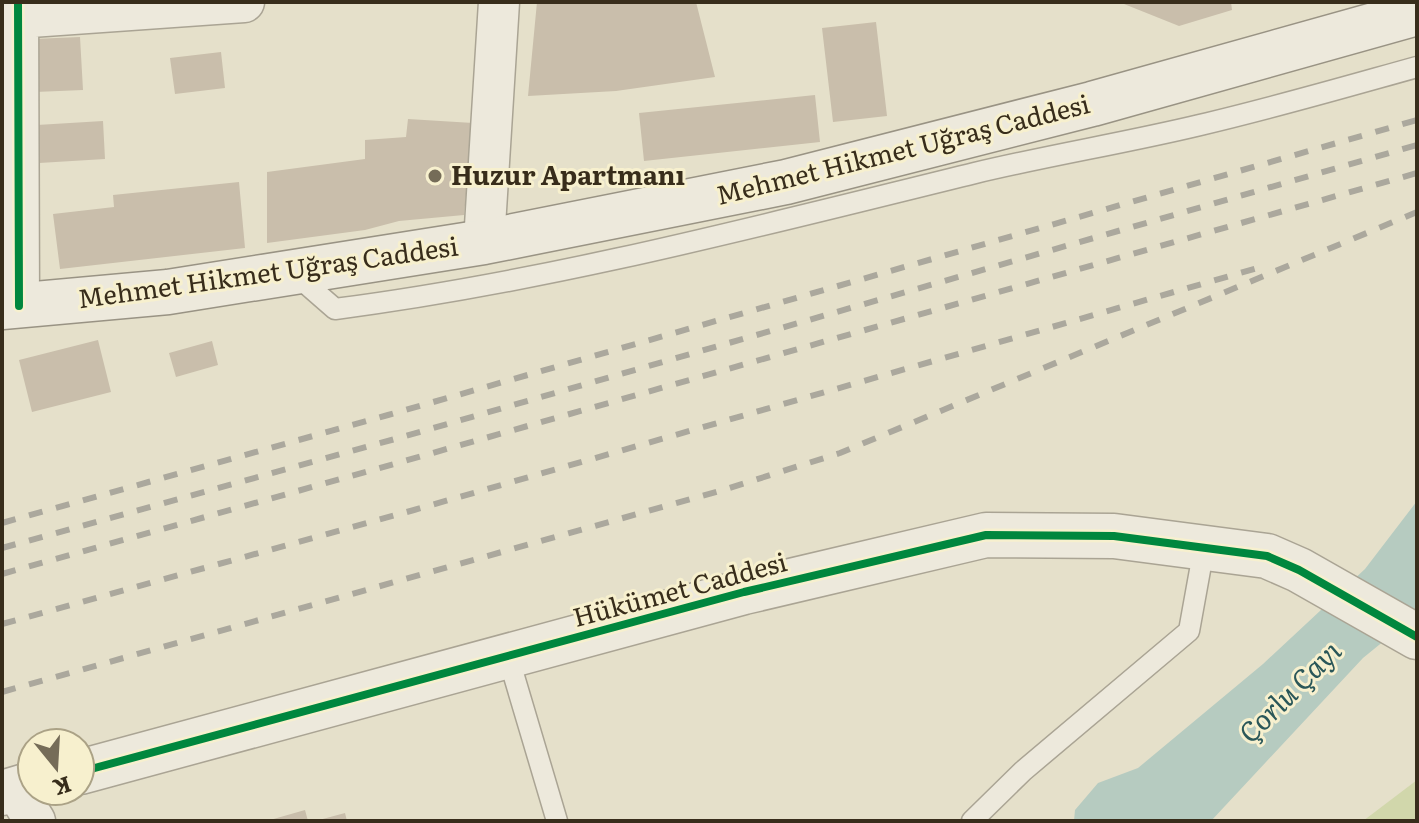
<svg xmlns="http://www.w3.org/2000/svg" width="1419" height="823" viewBox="0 0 1419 823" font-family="Literata,serif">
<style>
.green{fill:#d1d7ab}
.water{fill:#b6cbc0}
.building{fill:#c9beab}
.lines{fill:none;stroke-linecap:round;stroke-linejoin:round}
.service-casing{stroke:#aaa494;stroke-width:23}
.minor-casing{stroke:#aaa494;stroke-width:43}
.tertiary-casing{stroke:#aaa494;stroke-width:47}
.secondary-casing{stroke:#999384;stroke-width:47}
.service{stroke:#ede9dc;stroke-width:20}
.minor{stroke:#ede9dc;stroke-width:40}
.tertiary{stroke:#ede9dc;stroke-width:44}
.secondary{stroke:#ede9dc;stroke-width:44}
.rail{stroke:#aba89d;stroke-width:6;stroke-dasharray:14 14;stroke-linecap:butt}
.cycleway-casing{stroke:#f7f0ce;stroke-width:13}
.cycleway{stroke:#00873e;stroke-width:8}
.poi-dot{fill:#756c58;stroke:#f7f0ce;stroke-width:3}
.labels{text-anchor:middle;stroke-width:6;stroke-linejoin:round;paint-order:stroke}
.street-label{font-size:26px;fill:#382d1b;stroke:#f7f0ce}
.poi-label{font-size:26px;font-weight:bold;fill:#382d1b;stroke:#f7f0ce;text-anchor:start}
.water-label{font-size:28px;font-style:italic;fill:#2a5759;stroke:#f7f0ce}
</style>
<rect width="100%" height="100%" fill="#e5e0ca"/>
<!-- green -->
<path class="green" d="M 1417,780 L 1417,821 L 1363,821 Z"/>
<!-- water -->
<path class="water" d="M 1417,501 L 1417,614 L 1363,658 L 1211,821 L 1074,821 L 1075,810 L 1098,783 L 1138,768 L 1263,664 L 1365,569 Z"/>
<!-- building -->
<path class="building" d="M 537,2 L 696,2 L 715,77 L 616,91 L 528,96 Z
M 1119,2 L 1231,2 L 1232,10 L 1179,26 Z
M 876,22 L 887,116 L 833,122 L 822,28 Z
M 80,37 L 83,90 L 35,92 L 33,39 Z
M 221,52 L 225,88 L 175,94 L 170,58 Z
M 815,95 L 820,142 L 644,161 L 639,113 Z
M 408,119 L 473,123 L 464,215 L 399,221 L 365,230 L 267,243 L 267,172 L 365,159 L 365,140 L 406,137 Z
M 103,121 L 105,159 L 39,163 L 37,125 Z
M 239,182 L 245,248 L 60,269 L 53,214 L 114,207 L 113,195 Z
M 98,340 L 111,392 L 32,412 L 19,360 Z
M 212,341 L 218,365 L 176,377 L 169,353 Z
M 305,810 L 308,821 L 270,821 L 270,820 Z
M 345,813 L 347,821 L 319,821 L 319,820 Z"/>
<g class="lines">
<defs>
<path id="service" d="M 296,275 L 335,309 C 551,281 763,225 975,173 C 1050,155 1125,143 1200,125 C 1273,108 1345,87 1417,67
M 508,656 L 557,821
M 972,821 L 1023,771 L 1189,631 L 1204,548"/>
<path id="minor" d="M 18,2 L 19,306
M 2,19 L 244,2
M 484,242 L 499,2
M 15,789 L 35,821"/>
<path id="tertiary" d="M 80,772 L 744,592 L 986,535 L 1114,536 L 1267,556 L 1299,570 L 1417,637
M 2,793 L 32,784"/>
<path id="secondary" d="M 2,307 L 168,292 L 484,242 L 786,182 L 1092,104 L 1417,13"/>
</defs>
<!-- service casing -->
<use href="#service" class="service-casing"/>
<!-- minor casing -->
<use href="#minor" class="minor-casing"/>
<!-- tertiary casing -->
<use href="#tertiary" class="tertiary-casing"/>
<!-- secondary casing -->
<use href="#secondary" class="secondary-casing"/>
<!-- service -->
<use href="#service" class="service"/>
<!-- minor -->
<use href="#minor" class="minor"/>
<!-- tertiary -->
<use href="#tertiary" class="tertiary"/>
<!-- secondary -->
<use href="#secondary" class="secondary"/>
<!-- rail -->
<path class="rail" d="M 2,523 L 388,415 L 1417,120
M 2,548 L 395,439 L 1417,145
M 2,574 L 401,462 L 1417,173
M 2,624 L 414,510 L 1261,267
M 2,692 L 723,490 L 840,453 L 1417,212"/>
<defs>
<path id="cycleway" d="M 18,2 L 19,306
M 80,772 L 744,592 L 986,535 L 1114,536 L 1267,556 L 1299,570 L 1417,637"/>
</defs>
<!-- cycleway casing -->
<use href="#cycleway" class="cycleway-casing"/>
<!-- cycleway -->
<use href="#cycleway" class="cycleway"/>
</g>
<!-- markers -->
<circle class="poi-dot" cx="435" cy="176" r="8"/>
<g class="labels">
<!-- street labels -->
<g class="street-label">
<text transform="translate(903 150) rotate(-14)" y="9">Mehmet Hikmet Uğraş Caddesi</text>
<text transform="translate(268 273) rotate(-8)" y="9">Mehmet Hikmet Uğraş Caddesi</text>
<text transform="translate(680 590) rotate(-15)" y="9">Hükümet Caddesi</text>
</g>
<!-- poi labels -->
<g class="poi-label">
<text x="451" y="185">Huzur Apartmanı</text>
</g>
<!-- water labels -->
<g class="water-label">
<text transform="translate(1290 692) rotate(-45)" y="10">Çorlu Çayı</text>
</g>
</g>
<!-- border -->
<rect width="1419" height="823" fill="none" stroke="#382d1b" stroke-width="8"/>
<!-- north arrow -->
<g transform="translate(56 767) rotate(162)"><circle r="38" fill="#f7f0ce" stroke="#aba286" stroke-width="2"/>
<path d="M0-6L14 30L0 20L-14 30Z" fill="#756c58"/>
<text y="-12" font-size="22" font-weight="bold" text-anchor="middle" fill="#382d1b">K</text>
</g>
</svg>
